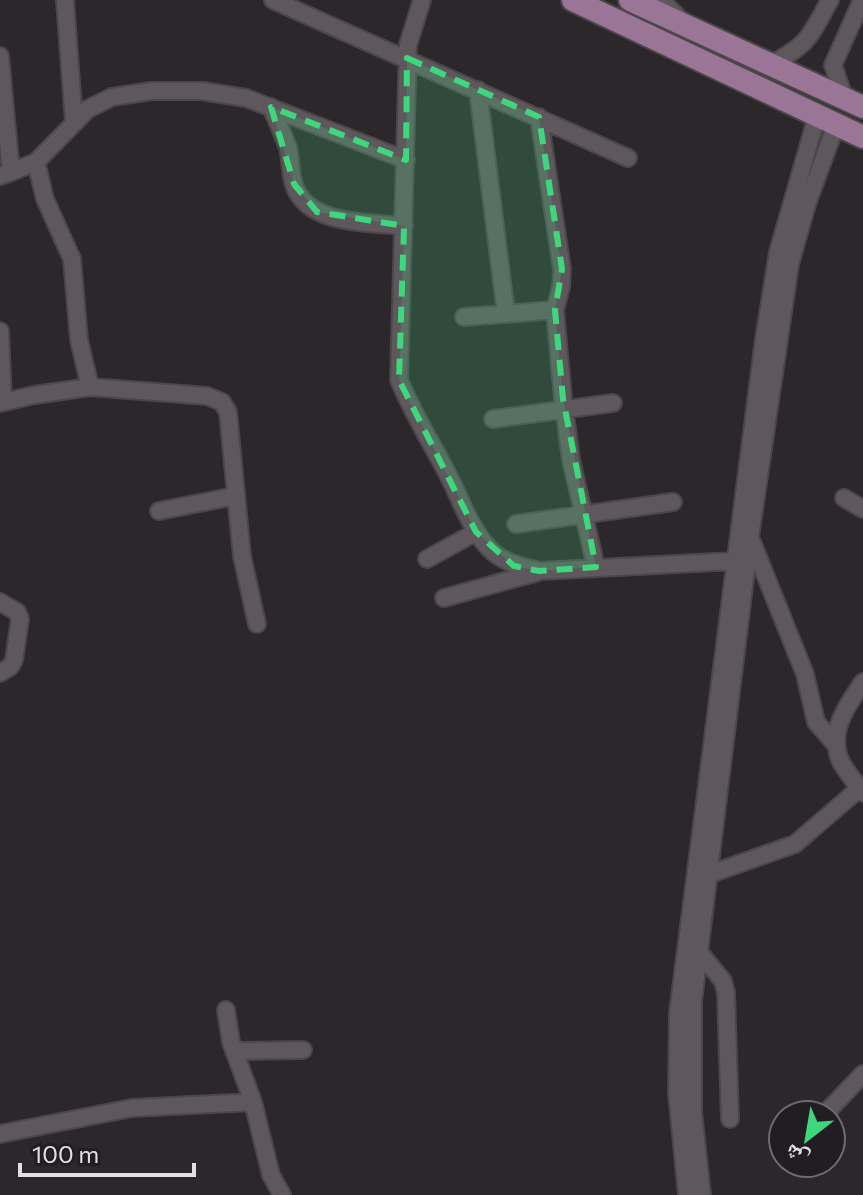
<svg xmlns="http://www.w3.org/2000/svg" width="863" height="1195" viewBox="0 0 863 1195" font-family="Commissioner,'Noto Naskh Arabic',sans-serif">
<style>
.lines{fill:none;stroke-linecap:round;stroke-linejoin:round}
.minor-casing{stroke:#4a4649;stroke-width:20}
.major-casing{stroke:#4a4649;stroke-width:26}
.minor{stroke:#5e585d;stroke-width:16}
.major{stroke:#9b7595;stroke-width:22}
.marked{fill:#3fd77d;fill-opacity:0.2;stroke:#3fd77d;stroke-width:6;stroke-dasharray:16 10;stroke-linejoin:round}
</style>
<rect width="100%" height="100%" fill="#2c272b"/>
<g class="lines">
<defs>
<path id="minor" d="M 65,0 L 74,122
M 273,0 L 628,158
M 422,0 L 408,45 L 399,380 C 412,412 431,442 447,473 C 461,499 471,533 494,553 C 508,564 523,567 539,571 L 735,561
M 661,0 L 680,19
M 0,56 L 11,172 L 0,176
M 770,65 C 809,44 809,38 830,0
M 478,90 L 506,314
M 845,100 L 833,65 L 862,0
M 271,107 C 277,121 283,134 288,148 C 291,160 290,173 294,185 C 308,226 369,222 404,226
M 539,117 L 562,269 L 561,287 L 555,310 L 563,399 L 571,460 L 596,567
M 36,162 L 45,199 L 72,259 L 79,340 L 90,387
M 11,172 L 36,162 L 88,109 L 112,97 L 151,91 L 202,91 L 246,98 L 406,160
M 464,317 L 555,310
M 0,331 L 3,402
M 0,403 L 34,395 L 90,387 L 207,396 L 222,402 L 228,412 L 242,556 L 257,624
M 493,419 L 613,403
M 844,498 L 863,509
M 159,511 L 235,496
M 516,524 L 673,502
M 752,542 L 805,674 L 816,722 L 836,745
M 427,559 L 476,532
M 444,598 L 538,572
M 0,602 L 17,612 L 20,619 L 14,660 L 10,667 L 0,673
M 863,682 C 847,706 827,732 841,762 C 847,773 856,783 863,793
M 710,874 L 795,844 L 860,788
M 699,952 L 723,981 L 726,993 L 730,1119
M 226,1010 L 231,1042 L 253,1102
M 234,1051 L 303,1050
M 824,1115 L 863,1074
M 0,1134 L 132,1108 L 253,1102 L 271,1175 L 282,1195
M 687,1195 L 677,1093 L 678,1013 L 764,339 L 778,252 L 817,116
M 702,1195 L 693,1112 L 693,1001 L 750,537 L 790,264 L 807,204 L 836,125"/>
<path id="major" d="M 573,0 L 863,137
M 630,0 L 863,107"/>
</defs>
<!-- minor casing -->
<use href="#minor" class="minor-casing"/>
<!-- major casing -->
<use href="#major" class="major-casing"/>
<!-- minor -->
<use href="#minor" class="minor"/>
<!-- major -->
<use href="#major" class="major"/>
</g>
<!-- marked area -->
<path class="marked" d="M 407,58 L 539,117 L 562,269 L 555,310 L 563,399 L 596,567 L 539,571 L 514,566 L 476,532 L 399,380 L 404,226 L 317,212 L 294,184 L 271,107 L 406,160 Z"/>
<!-- north arrow -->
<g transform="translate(807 1139) rotate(211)"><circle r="38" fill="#221d21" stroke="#6f6a6e" stroke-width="2"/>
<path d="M0-6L14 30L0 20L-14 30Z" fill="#3fd77d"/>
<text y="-12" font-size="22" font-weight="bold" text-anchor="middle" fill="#e2dee1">ش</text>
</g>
<!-- scale -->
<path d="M20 1163v12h174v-12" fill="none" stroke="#e2dee1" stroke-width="4"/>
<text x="32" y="1163" font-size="24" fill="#e2dee1" stroke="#221d21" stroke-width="6" paint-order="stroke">100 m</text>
</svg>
